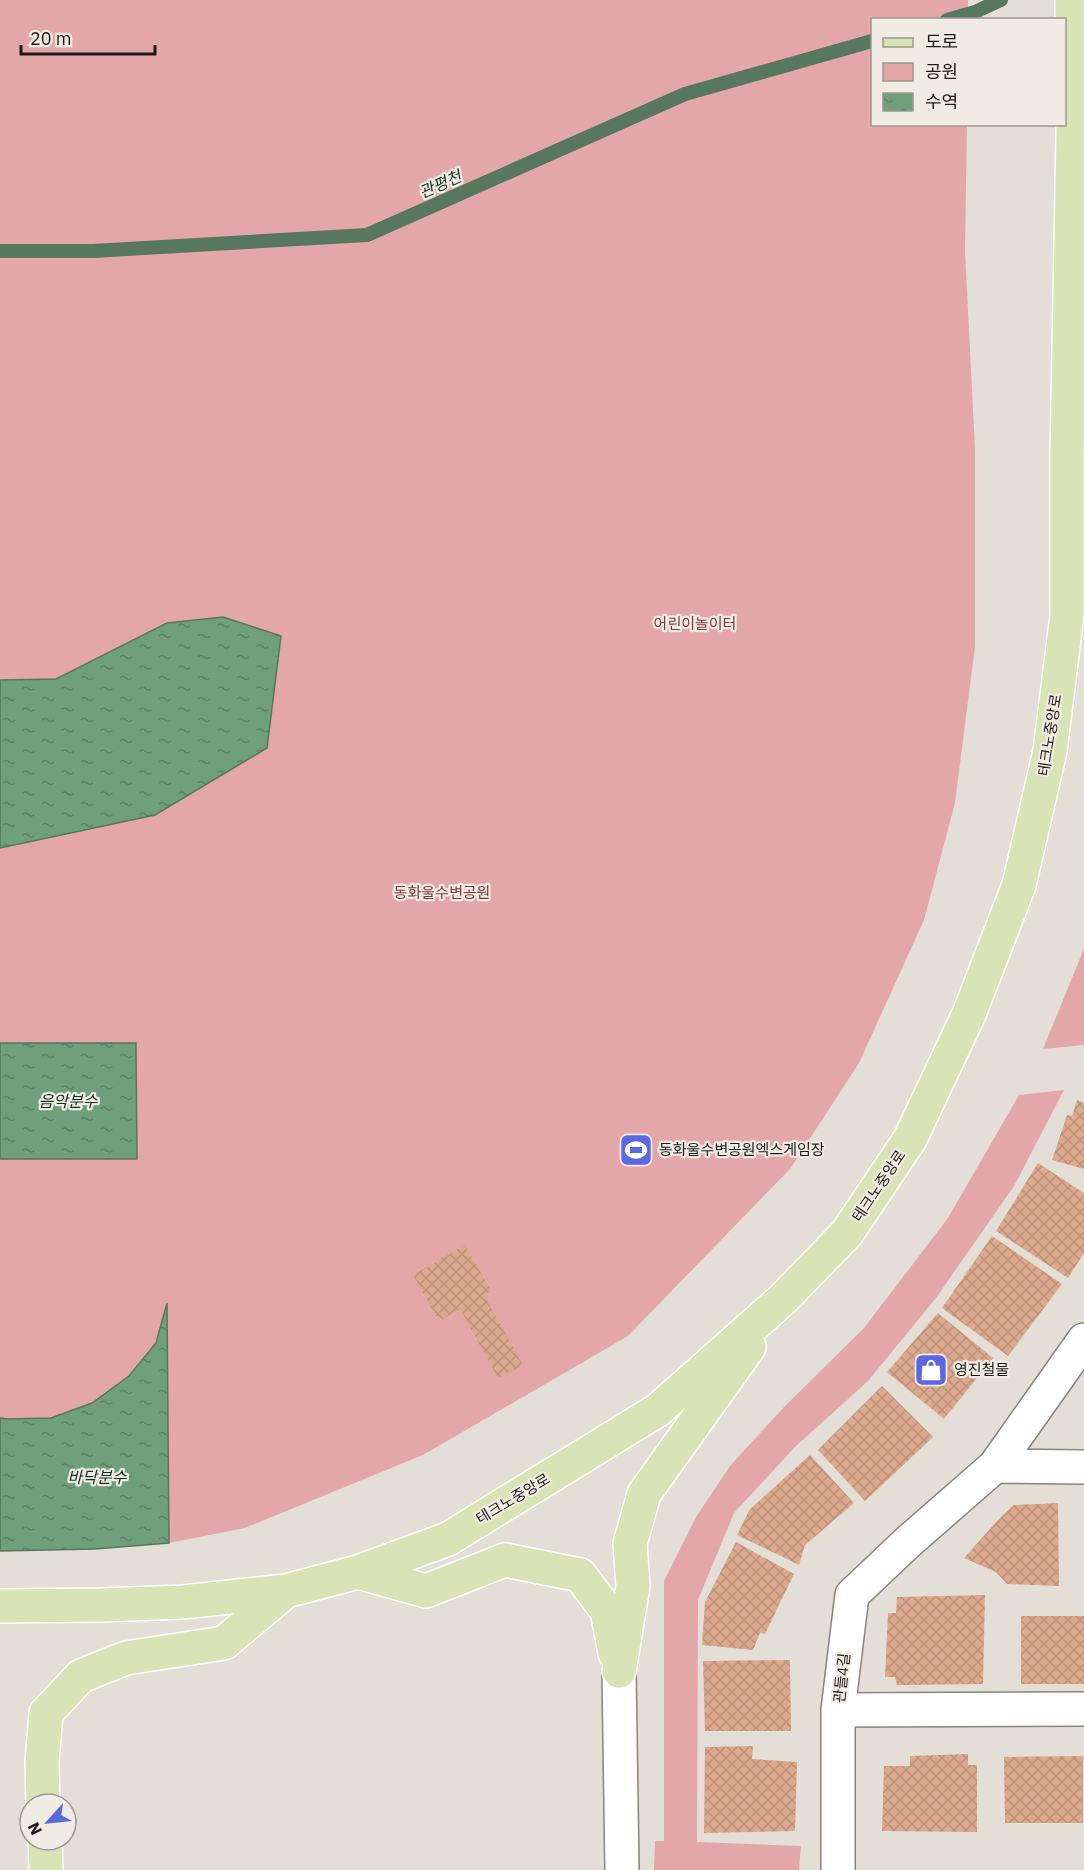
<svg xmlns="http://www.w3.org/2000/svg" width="1084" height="1870" viewBox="0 0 1084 1870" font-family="'IBM Plex Sans','Noto Sans KR',sans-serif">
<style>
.green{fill:#e3a7a9}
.water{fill:url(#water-ripples);stroke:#57775e;stroke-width:1.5}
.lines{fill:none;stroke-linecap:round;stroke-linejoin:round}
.stream{stroke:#57775e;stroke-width:14}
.building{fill:url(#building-cross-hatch)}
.minor-casing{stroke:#88847c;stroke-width:36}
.major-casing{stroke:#fff;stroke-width:36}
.minor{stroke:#fff;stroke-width:33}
.major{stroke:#dae3b5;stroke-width:33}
.labels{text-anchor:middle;stroke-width:4.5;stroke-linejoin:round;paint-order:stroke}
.park-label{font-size:15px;fill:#81373e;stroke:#f1ece3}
.street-label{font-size:15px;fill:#1c1a17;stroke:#f1ece3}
.poi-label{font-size:15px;fill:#1c1a17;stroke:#f1ece3;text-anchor:start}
.water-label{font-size:16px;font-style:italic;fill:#0e331b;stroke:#f1ece3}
</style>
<defs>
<pattern id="water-ripples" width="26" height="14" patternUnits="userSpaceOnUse" patternTransform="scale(1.5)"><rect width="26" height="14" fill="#709f7c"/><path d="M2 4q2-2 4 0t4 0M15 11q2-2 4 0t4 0" fill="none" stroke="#5b8165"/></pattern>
<pattern id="building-cross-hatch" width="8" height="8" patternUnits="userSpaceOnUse" patternTransform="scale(1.5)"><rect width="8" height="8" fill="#dca98d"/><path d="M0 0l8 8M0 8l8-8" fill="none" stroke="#bc9179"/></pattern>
</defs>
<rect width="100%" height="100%" fill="#e4dfd6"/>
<!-- green -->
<path class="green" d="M 0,0 L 968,0 L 968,19 L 872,20 L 872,124 L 967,125 L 965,251 L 975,449 L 975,646 L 955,803 L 924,920 L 859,1063 L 790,1169 L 628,1336 L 423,1455 L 245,1528 L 169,1543 L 95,1549 L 0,1551 Z
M 1084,948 L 1084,1045 L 1043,1049 L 1083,951 Z
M 1064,1090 L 1014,1186 L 936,1298 L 868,1381 L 795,1447 L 734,1513 L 698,1600 L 697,1842 L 801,1846 L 799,1870 L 654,1870 L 655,1841 L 664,1841 L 664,1581 L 696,1517 L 730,1466 L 784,1407 L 864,1328 L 948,1218 L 1019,1095 Z"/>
<!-- water -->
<path class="water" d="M 223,617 L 281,636 L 267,748 L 155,815 L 0,848 L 0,680 L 56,679 L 167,623 Z
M 0,1043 L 136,1043 L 137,1159 L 0,1159 Z
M 167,1303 L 169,1543 L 95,1549 L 0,1551 L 0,1418 L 7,1419 L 51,1418 L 92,1403 L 129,1376 L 156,1343 Z"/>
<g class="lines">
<!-- stream -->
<path class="stream" d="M 947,20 L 975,12 L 1001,0
M 0,251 L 93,251 L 367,235 L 685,94 L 872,41"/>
</g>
<!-- building -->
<path class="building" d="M 1077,1100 L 1084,1103 L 1084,1169 L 1052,1160 L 1067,1115 L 1072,1116 Z
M 1038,1163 L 1084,1193 L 1084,1253 L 1068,1278 L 996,1231 Z
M 992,1236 L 1062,1284 L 1008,1356 L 942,1308 Z
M 465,1245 L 491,1291 L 484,1295 L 523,1365 L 498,1378 L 460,1309 L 439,1321 L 413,1275 Z
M 938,1313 L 993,1358 L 944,1419 L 887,1372 Z
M 882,1386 L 933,1437 L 865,1501 L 818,1450 Z
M 810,1455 L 854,1503 L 805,1545 L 799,1565 L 737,1535 L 750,1509 Z
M 1058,1503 L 1059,1586 L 1007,1584 L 996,1572 L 964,1558 L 999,1519 L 1014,1505 Z
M 736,1542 L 794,1574 L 765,1634 L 760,1633 L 753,1650 L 702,1645 L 705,1602 Z
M 985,1595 L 983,1684 L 897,1685 L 895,1677 L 885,1677 L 888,1613 L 896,1613 L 897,1597 Z
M 1021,1616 L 1084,1616 L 1084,1684 L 1021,1684 Z
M 790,1660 L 791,1731 L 705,1731 L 703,1661 Z
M 753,1746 L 752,1759 L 797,1762 L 795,1831 L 704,1833 L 705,1747 Z
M 968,1754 L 968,1765 L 977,1765 L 977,1832 L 882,1831 L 884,1766 L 910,1766 L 910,1756 Z
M 1083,1756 L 1083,1823 L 1005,1823 L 1004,1757 Z"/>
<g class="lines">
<defs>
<path id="minor" d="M 995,1466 L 1084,1467
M 619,1671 L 622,1870
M 838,1710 L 1084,1709
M 838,1870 L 838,1710 L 852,1595 L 908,1542 L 995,1466 L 1084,1340"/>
<path id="major" d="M 358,1572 L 426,1591 L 505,1560 L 580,1575 L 607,1611 L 615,1653
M 0,1606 L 102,1605 L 183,1602 L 286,1591 L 358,1572 L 448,1539 L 658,1410 L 784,1298 L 847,1233 L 910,1139 L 969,1014 L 1019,885 L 1050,751 L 1067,615 L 1067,456 L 1073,136 L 1072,0
M 619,1671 L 633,1586 L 630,1544 L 644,1494 L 749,1347
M 43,1804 L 42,1762 L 46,1713 L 81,1676 L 126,1658 L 224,1643 L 286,1591
M 45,1840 L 46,1870"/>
</defs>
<!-- minor casing -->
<use href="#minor" class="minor-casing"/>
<!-- major casing -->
<use href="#major" class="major-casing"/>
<!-- minor -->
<use href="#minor" class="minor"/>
<!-- major -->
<use href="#major" class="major"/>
</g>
<!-- icons -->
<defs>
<symbol id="stadium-square" viewBox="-11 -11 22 22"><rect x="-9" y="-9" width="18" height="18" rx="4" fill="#5b68e0" stroke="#f1ece3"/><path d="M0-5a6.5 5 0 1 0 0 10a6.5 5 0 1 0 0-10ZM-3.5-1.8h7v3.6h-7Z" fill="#fff"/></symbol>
<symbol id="shop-square" viewBox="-11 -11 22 22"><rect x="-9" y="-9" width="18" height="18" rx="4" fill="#5b68e0" stroke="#f1ece3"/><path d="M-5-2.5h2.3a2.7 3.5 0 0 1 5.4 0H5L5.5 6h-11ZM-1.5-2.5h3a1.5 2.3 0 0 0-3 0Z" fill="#fff"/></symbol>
</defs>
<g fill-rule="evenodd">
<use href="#stadium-square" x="617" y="1131" width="38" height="38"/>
<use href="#shop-square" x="912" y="1351" width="38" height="38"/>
</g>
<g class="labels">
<!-- park labels -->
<g class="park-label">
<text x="695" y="629">어린이놀이터</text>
<text x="442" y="898">동화울수변공원</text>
</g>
<!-- street labels -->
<g class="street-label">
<text transform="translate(1050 735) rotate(-81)" y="5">테크노중앙로</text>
<text transform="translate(879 1186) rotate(-56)" y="5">테크노중앙로</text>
<text transform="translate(513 1499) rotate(-31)" y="5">테크노중앙로</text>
<text transform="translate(842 1678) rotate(-84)" y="5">관들4길</text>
</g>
<!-- poi labels -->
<g class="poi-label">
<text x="659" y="1155">동화울수변공원엑스게임장</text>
<text x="954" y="1375">영진철물</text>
</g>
<!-- water labels -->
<g class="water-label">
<text transform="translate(440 184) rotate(-24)" y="6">관평천</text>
<text x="68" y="1107">음악분수</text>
<text x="97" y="1483">바닥분수</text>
</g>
</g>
<!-- legend -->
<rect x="871" y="18" width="195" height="108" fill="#f1ece3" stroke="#9c9891" stroke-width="1.5"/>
<rect x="883" y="38" width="30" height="9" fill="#dae3b5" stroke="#9c9891" stroke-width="1.5"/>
<text x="925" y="48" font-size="18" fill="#1c1a17">도로</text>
<rect x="883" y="63" width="30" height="18" fill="#e3a7a9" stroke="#9c9891" stroke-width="1.5"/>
<text x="925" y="78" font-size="18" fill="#1c1a17">공원</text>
<rect x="883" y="93" width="30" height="18" fill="url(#water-ripples)" stroke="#9c9891" stroke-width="1.5"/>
<text x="925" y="108" font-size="18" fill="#1c1a17">수역</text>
<!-- north arrow -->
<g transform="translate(48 1822) rotate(243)"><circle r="28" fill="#f1ece3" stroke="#9c9891" stroke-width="1.5"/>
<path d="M0-4.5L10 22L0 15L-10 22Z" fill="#5b68e0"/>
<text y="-9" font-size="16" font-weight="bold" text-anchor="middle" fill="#1c1a17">N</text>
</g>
<!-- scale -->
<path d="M21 45v9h134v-9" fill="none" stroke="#1c1a17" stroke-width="3"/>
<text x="30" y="45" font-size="18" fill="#1c1a17" stroke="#f1ece3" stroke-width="4.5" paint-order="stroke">20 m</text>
</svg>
